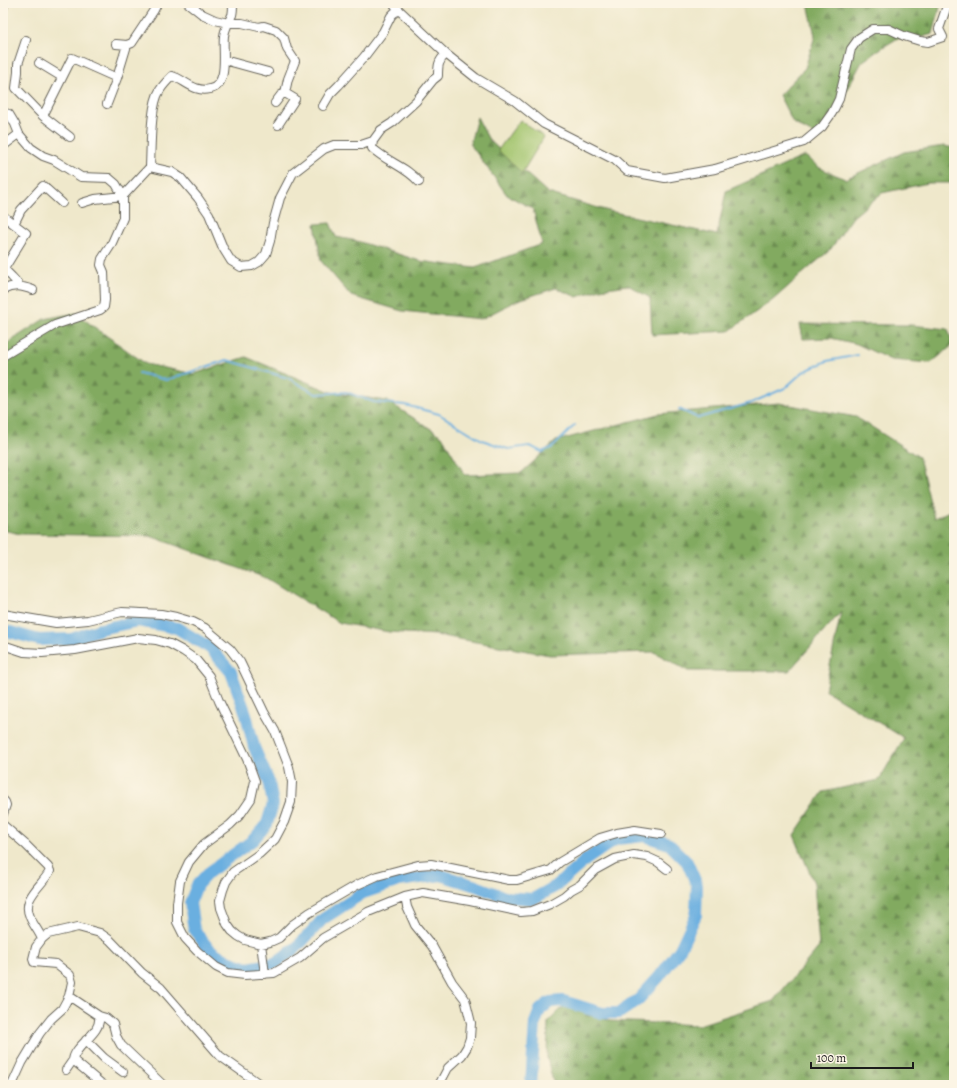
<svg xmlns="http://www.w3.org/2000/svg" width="957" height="1088" viewBox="0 0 957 1088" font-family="Alegreya,serif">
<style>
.forest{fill:url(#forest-firs);stroke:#4f633e}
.park{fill:#a3c56e;stroke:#607045}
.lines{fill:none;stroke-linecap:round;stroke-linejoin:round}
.stream{stroke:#6aafe0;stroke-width:2}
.river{stroke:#6aafe0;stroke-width:12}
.street-casing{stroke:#666359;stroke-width:10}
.street{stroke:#fff;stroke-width:8}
</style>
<defs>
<pattern id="forest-firs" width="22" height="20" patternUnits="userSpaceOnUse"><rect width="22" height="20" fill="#82aa61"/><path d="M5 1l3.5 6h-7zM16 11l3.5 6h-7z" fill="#6a8a4f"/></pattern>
</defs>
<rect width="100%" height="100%" fill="#fcf5e5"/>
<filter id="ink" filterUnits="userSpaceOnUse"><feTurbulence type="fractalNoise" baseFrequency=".025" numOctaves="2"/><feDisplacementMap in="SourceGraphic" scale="8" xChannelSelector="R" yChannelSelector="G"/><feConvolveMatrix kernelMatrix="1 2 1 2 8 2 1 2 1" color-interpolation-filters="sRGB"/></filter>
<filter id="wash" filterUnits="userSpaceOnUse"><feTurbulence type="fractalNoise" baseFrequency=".012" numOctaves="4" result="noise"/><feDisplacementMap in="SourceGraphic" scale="16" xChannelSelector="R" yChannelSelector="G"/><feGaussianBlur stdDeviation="0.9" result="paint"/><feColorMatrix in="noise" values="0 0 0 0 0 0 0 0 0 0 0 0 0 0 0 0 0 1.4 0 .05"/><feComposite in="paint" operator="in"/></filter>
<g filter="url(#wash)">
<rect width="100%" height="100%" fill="#efe8cb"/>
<!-- forest -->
<path class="forest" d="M 808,3 L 941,3 L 933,34 L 918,38 L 898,38 L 880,49 L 862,62 L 820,138 L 793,123 L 779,95 L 805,68 L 815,36 Z
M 477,117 L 489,140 L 548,193 L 605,210 L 717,235 L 726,191 L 805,156 L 820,168 L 845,179 L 904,152 L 944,146 L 954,148 L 954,183 L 928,183 L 882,193 L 853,217 L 830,250 L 801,275 L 773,300 L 729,331 L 652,335 L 650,298 L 628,285 L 600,289 L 577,297 L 556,288 L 518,300 L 481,319 L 402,311 L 351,296 L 321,261 L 315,224 L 330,223 L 336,237 L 357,241 L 420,261 L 475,268 L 542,244 L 533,209 L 507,195 L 470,144 Z
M 75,313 L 146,364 L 194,374 L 246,357 L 331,392 L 387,401 L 442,436 L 465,475 L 521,473 L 556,441 L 658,414 L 779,403 L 856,417 L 919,457 L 934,518 L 954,509 L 954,1085 L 554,1085 L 547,1058 L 548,1022 L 566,1004 L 610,1021 L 699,1025 L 773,1001 L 819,947 L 814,883 L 794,835 L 823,792 L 879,780 L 904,738 L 825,690 L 841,612 L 789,671 L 688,671 L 654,652 L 550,655 L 436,635 L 389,632 L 340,623 L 266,578 L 150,536 L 20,534 L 3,530 L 3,346 L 44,319 Z
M 800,324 L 911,325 L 948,329 L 953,345 L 931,363 L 891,360 L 857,344 L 831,338 L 803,339 Z"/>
<!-- park -->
<path class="park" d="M 520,120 L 544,137 L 522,173 L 498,150 Z"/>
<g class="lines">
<!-- stream -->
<path class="stream" d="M 139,373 L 166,380 L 227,360 L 288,378 L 316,394 L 346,392 L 374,402 L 405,405 L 439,414 L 482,440 L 508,449 L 530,446 L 542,452 L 553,447 L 575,425
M 679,409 L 698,418 L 751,403 L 785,388 L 803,372 L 827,361 L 858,355"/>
<!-- river -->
<path class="river" d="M 3,630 L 39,640 L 72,639 L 100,629 L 138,621 L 177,628 L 210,648 L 231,672 L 246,714 L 254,747 L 269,782 L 273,804 L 267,824 L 253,840 L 208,873 L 197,885 L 190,903 L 194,930 L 209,949 L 228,961 L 248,968 L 275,963 L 296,948 L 323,919 L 363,893 L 399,881 L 441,875 L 476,886 L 505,897 L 533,899 L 556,886 L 587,859 L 616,839 L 645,836 L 669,844 L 687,862 L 697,885 L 696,915 L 680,949 L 659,977 L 638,1000 L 619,1013 L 602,1013 L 563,1001 L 550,1002 L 540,1010 L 535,1023 L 531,1085"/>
</g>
</g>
<g filter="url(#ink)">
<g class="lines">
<defs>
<path id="street" d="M 188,3 L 202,14 L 215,20 L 228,23 L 242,23 L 259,27 L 264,26 L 276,30 L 284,38 L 287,49 L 295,61 L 288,79 L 285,93 L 295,99 L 278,125
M 393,3 L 399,10 L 446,54 L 476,78 L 515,101 L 544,124 L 615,160 L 627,171 L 665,178 L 715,169 L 804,142 L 822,127 L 832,113 L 839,99 L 851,49 L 859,38 L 873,29 L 889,29 L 904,36 L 920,41 L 928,42 L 943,37 L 939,29 L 948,3
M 3,9 L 4,3
M 26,40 L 18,64 L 18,72 L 16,88 L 43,116 L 70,137
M 116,44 L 127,45 L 132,43 L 154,10 L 156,6 L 154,3
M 224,60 L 268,72
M 39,63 L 62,77
M 339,85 L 364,57 L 383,32 L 391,16 L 394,13 L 399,10
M 275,103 L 281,95 L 285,93
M 107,104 L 117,78 L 127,45
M 323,106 L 330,94 L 338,86
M 3,114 L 5,113 L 9,114 L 15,124 L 19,134 L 31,148 L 43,156 L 54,160 L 81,177 L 109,178 L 116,184 L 123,196 L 95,199 L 82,203
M 43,116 L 72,58 L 117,78
M 3,146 L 19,134
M 150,167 C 151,148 150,105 160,90 C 163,85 168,80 172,76 C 184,79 194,93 210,89 C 230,85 222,50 224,36 C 225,28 229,22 232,15 C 233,12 233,7 233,3
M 419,182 C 407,167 387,162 372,148 L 373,141 L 381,130 L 392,123 L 416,101 L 433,80 L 438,76 C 438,66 438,61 446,54
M 3,216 L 26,233 L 4,269
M 14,224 L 21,210 L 43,186 L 62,203
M 3,268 L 12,277 L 19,285
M 3,290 C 14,284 22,286 33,290
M 3,356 L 55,325 L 100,310 L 104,307 L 105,300 L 104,272 L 101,265 L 102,259 L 111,245 L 123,218 L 123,196 L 150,167 L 172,172 L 181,178 L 198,198 L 209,214 L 223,248 L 231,261 L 241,267 L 252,266 L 259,262 L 266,254 L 270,241 L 273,223 L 280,198 L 293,173 L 324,149 L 334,145 L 361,145 L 373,141
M 3,614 L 56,623 L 88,620 L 122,612 L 161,614 L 176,617 L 193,622 L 205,628 L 230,649 L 240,662 L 264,712 L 275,731 L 289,767 L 292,782 L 291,802 L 284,822 L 275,839 L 259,854 L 233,872 L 226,882 L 223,890 L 220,901 L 221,908 L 227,924 L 232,931 L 238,936 L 245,940 L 261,944 L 270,942 L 279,938 L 292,925 L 309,913 L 357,885 L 377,876 L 418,865 L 431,864 L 509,880 L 517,880 L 551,870 L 560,862 L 600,838 L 617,833 L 635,830 L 661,834
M 3,645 L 24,652 L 42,653 L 75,650 L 138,638 L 156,640 L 170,644 L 183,651 L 196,660 L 209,676 L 219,701 L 247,759 L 255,781 L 251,799 L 240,815 L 230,825 L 204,844 L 189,862 L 180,881 L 177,903 L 177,922 L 185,938 L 197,951 L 216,967 L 228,973 L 245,975 L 274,973 L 300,958 L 323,938 L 368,912 L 405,897 L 423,893 L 470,901 L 521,912 L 532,911 L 550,904 L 564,896 L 571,890 L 580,885 L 595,870 L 615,859 L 634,855 L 647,857 L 658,862 L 667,869
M 3,800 L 5,802 L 6,805 L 3,814
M 3,825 L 26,845 L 48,867 L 50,871 C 42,886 21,898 30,917 C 33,925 39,931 42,939 L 36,947 L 33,959 L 34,962 L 56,964 L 70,975 L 72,982 L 69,996 L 62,1009 L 51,1019 L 40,1033 L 22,1063 L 12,1085
M 405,897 L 407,907 L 415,925 L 432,946 L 452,982 L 465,999 L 471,1023 L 470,1038 L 467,1047 L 462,1055 L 448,1068 L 439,1085
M 42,939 L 48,934 L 78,927 L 100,933 L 110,940 L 142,973 L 161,988 L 220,1056 L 261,1085
M 261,944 L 265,974
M 69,996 L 99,1016 L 106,1018 L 113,1024 L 116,1036 L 121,1045 L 163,1085
M 99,1016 C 102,1034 75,1044 73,1060 L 103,1085
M 86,1040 L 104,1058 L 123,1072
M 66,1070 L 73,1060"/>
</defs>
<!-- street casing -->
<use href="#street" class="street-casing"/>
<!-- street -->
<use href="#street" class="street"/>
</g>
</g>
<!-- margin -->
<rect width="957" height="1088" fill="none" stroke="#fcf5e5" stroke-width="16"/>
<!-- scale -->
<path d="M811 1062v6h102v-6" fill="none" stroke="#1c1c1c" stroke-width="2"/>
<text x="817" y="1062" font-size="12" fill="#1c1c1c" stroke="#fcf5e5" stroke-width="3" paint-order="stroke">100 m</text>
</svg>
